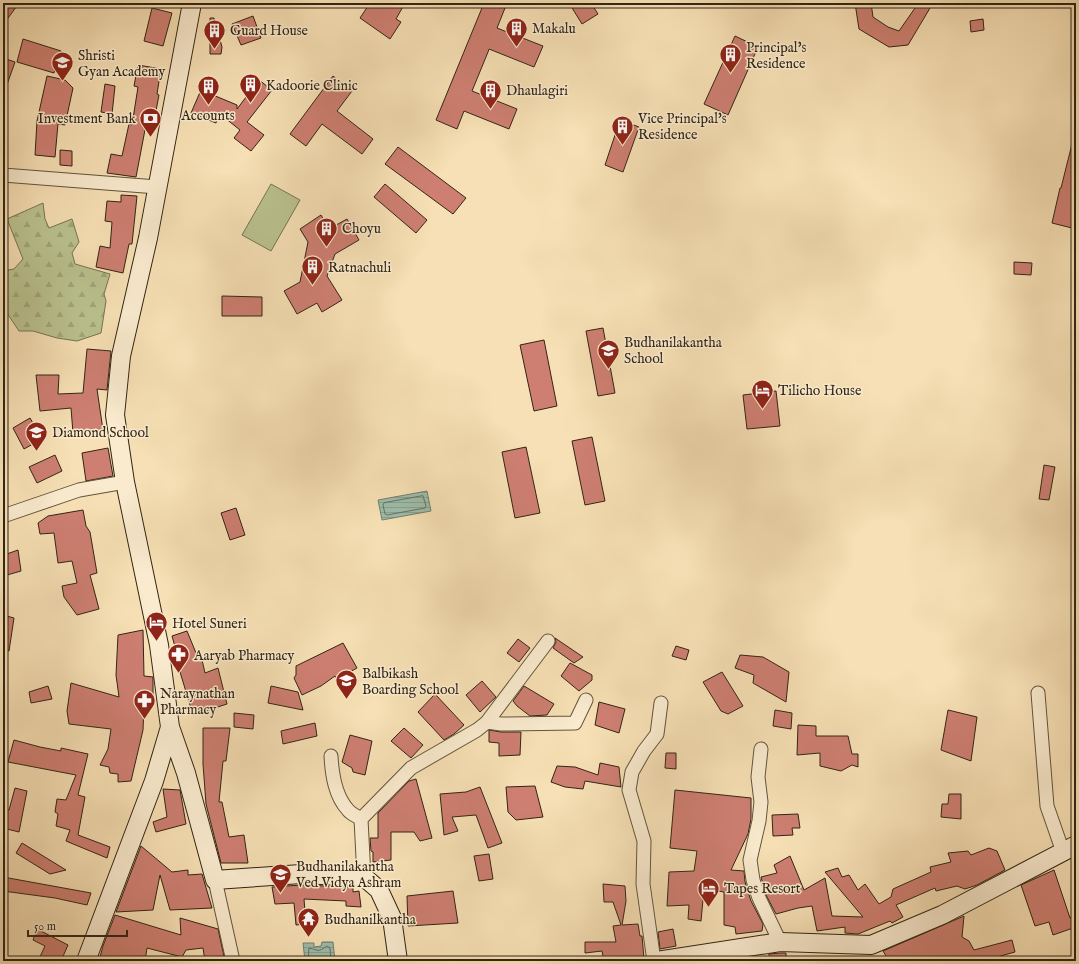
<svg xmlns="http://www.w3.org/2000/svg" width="1079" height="964" viewBox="0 0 1079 964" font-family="'IM FELL English',serif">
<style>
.forest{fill:url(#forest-firs);stroke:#767452}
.green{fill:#bac38f;stroke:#767452}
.water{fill:url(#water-rules);stroke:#72806f}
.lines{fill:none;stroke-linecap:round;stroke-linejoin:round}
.shore{stroke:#677160;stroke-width:1}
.building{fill:#ce7f72;stroke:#312514}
.street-casing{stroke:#62543c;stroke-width:15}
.secondary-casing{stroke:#312514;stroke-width:20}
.street{stroke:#faebcf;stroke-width:13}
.secondary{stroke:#faebcf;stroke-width:18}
.labels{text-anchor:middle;stroke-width:3;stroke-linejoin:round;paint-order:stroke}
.poi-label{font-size:14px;fill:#312514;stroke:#faebcf;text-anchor:start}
</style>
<defs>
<pattern id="forest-firs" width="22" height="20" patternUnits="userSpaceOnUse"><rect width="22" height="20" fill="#bac38f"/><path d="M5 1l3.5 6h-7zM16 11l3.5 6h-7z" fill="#a0a77a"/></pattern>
<pattern id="water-rules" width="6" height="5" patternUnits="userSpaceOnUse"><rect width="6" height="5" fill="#9dbdab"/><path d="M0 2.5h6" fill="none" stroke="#88a292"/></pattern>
</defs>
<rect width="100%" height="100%" fill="#f7e0b5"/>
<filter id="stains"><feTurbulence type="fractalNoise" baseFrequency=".005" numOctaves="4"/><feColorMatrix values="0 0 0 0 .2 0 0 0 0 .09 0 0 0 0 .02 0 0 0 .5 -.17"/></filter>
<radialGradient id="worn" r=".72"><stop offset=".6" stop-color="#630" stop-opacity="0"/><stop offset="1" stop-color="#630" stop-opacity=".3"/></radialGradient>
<!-- forest -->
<path class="forest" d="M 43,203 L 45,219 L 49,228 L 72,219 L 79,242 L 72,253 L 75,264 L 110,274 L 104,294 L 106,301 L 101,333 L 77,341 L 57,338 L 33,331 L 19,331 L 5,310 L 3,303 L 3,271 L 14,269 L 23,259 L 7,219 Z"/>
<!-- green -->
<path class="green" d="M 271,184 L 300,200 L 271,251 L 242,235 Z"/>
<!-- water -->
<path class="water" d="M 427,491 L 431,511 L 382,520 L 378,500 Z
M 322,942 L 333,942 L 335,961 L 305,961 L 303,943 L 314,943 L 314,947 L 321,946 Z"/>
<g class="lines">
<!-- shore -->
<path class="shore" d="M 423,496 L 426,506 L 425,508 L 387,515 L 385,514 L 383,505 L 384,503 Z
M 308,961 L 309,948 C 319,950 317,953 327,946 L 330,948 L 331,961"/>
</g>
<!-- building -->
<path class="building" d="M 3,3 L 19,3 L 3,25 Z
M 370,3 L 405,3 L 396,19 L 401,22 L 390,39 L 360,18 Z
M 484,3 L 493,3 L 505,8 L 497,28 L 543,46 L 534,67 L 489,49 L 488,52 L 472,91 L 517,109 L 509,129 L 464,111 L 457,129 L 436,120 Z
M 569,3 L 591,3 L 598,14 L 582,24 Z
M 855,3 L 871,3 L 873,17 L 888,27 L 899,31 L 915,8 L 914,3 L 933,3 L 908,45 L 889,47 L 859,29 Z
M 152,8 L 172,13 L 163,46 L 144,41 Z
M 253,16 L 261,38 L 241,45 L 232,24 Z
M 210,18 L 214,18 L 222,47 L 221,54 L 210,54 Z
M 983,19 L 984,30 L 971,32 L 970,21 Z
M 735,36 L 758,47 L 728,115 L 704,104 Z
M 23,39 L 61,51 L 54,73 L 17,62 Z
M 3,58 L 15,62 L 4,93 L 3,92 Z
M 138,65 L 161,69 L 157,94 L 159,95 L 155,116 L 148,114 L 136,177 L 107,173 L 111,154 L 122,156 L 129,124 L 132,125 L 138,87 L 134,86 Z
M 47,76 L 65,80 L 73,88 L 65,125 L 58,124 L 55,157 L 35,155 L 37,121 Z
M 333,76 L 352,91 L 337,111 L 373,139 L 362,154 L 322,124 L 306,146 L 290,134 Z
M 259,80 L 272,90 L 247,122 L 264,135 L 251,151 L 234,138 L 240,130 L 220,114 L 216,123 L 191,113 L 201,90 L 237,105 L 237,109 Z
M 105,84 L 115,86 L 112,114 L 101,112 Z
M 620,120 L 639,127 L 623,172 L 605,165 Z
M 1072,144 L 1076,145 L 1076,229 L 1052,223 L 1060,188 L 1061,188 Z
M 398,147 L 466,198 L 453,214 L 385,164 Z
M 60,150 L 72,151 L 72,166 L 60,165 Z
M 385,184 L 427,220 L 416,233 L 374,197 Z
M 121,195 L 137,196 L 132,244 L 129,244 L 123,273 L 96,267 L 100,246 L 110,248 L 112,222 L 105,221 L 107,201 L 121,202 Z
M 321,215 L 329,229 L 347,219 L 359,240 L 335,254 L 327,276 L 342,300 L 322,312 L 317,303 L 297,314 L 284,291 L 300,282 L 308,242 L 300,229 Z
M 1014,262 L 1032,263 L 1031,275 L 1014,274 Z
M 222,296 L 262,297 L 262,316 L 222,316 Z
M 603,328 L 615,393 L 598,396 L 586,331 Z
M 544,340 L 557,406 L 534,411 L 520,345 Z
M 87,349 L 111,351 L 107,390 L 97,389 L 103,430 L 73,433 L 71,408 L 40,411 L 36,375 L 59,375 L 58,394 L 83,393 Z
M 776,391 L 780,426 L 747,429 L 743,395 Z
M 30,418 L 42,439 L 24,449 L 13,428 Z
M 592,437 L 605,501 L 585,505 L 572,441 Z
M 526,447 L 540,513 L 515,518 L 502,452 Z
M 108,448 L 113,476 L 86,481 L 82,453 Z
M 55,455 L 62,471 L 37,483 L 29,467 Z
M 1044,465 L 1055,467 L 1049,500 L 1039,499 Z
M 236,508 L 245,535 L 230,540 L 221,513 Z
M 83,510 L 86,526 L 90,532 L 97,573 L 90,575 L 99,609 L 77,615 L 64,597 L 62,586 L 77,583 L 72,561 L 58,563 L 54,533 L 40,534 L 38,523 L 48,516 Z
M 18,550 L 21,571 L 7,575 L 4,555 Z
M 3,615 L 14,618 L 9,651 L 3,651 Z
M 143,630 L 144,676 L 153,677 L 153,706 L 144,706 L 143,730 L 131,781 L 118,782 L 118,774 L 110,773 L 109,767 L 100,765 L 108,749 L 111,729 L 69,724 L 67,711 L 71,683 L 119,697 L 116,675 L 118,635 Z
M 187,631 L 196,653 L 200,651 L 205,673 L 218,668 L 227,704 L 193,715 L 177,662 L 179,661 L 172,636 Z
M 555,638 L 583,657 L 574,663 L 553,648 L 556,642 Z
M 518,639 L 530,648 L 519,662 L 507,653 Z
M 343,643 L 357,668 L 337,679 L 335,676 L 321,686 L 302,695 L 294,678 L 296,675 L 296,666 Z
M 676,646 L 689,650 L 686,660 L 672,656 Z
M 740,655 L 763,657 L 789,672 L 786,702 L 753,683 L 754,675 L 735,668 Z
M 570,663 L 592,675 L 592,680 L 579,691 L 561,676 Z
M 722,672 L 743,706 L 728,714 L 721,711 L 703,682 Z
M 482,681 L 496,697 L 480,712 L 466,695 Z
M 48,686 L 52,699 L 31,703 L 29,692 Z
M 271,686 L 298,692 L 303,710 L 268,703 Z
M 524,686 L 554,704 L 547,715 L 530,716 L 517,706 L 513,701 Z
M 435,694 L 464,725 L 454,734 L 444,740 L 418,712 Z
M 599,702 L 625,709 L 619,733 L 595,725 Z
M 775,710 L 792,713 L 791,729 L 773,726 Z
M 948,710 L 977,717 L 971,761 L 941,750 Z
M 234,713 L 254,715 L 253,729 L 234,727 Z
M 315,723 L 317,736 L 283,744 L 281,731 Z
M 798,725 L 816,726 L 816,736 L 848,736 L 852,754 L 858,754 L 858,767 L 852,765 L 841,771 L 820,766 L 820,753 L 797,755 Z
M 203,728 L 230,728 L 226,761 L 223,761 L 219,802 L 222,802 L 229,837 L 244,835 L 248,863 L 221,863 L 206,804 L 203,764 Z
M 404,728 L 423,745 L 411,758 L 391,741 Z
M 489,730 L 501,732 L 521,732 L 520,755 L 499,756 L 499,743 L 489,742 Z
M 350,735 L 372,741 L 365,775 L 353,772 L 352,768 L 342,762 Z
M 14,740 L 40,747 L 61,751 L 61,748 L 88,754 L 78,795 L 85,797 L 78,835 L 110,847 L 107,858 L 66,841 L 70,830 L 56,826 L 58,814 L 55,812 L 57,799 L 66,800 L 76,775 L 8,762 Z
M 666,753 L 676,753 L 676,769 L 665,768 Z
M 600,763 L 619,767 L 621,787 L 585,781 L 583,789 L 565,787 L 551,782 L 557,766 L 575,767 L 598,775 Z
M 416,779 L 432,838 L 420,841 L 414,832 L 391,832 L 391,860 L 373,862 L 373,852 L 371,851 L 370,838 L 378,838 L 378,813 L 409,781 Z
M 535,786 L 543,817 L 516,820 L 508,812 L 506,787 Z
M 480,787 L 502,843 L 488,848 L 476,815 L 452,817 L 458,831 L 444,835 L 440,794 L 466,792 Z
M 15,788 L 27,791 L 19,832 L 3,828 L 3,816 L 5,809 L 9,810 Z
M 163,789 L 180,790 L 186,824 L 156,832 L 153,822 L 167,817 Z
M 675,790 L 751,798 L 751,819 L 748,834 L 731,870 L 744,871 L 745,882 L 751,901 L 763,924 L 762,931 L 736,934 L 735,927 L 724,925 L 724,892 L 704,889 L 701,921 L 688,919 L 689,905 L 667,906 L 669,872 L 694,871 L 697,851 L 670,848 Z
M 949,794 L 961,794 L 961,819 L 941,817 L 942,804 L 948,804 Z
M 798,814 L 800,828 L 792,828 L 793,835 L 773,836 L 772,815 Z
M 22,843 L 66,870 L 50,874 L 16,853 Z
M 141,846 L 172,872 L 188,870 L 188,875 L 202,874 L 212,908 L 170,910 L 160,875 L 153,910 L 116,912 Z
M 989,848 L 997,851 L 1005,870 L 977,885 L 965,889 L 957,886 L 936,891 L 935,888 L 896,905 L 903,917 L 892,923 L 890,921 L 858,934 L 845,933 L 845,927 L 817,931 L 812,906 L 798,908 L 776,914 L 766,895 L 761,877 L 777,873 L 774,865 L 790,856 L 804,890 L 825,878 L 832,916 L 863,917 L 825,872 L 838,868 L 842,877 L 849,875 L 858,890 L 865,884 L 879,904 L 891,897 L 893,889 L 931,872 L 930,867 L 951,862 L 948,853 L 968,851 L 971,855 Z
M 489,854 L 493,879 L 479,881 L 474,856 Z
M 1054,870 L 1070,918 L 1076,916 L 1076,927 L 1053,935 L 1049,922 L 1035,926 L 1021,885 Z
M 3,877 L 91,893 L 87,905 L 55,898 L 3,891 Z
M 603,884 L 625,886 L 626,901 L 622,925 L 638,924 L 640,936 L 642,936 L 644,959 L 636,961 L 604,961 L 602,951 L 585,953 L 585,942 L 616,942 L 613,926 L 621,925 L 613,902 L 604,902 Z
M 301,885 L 353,887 L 353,892 L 359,891 L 361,907 L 346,906 L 346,901 L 304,899 L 306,924 L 296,925 L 294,903 L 275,904 L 272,887 Z
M 453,891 L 458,923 L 408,926 L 407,896 Z
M 115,915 L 181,935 L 180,918 L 218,929 L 225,961 L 205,961 L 203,948 L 186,950 L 182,957 L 147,948 L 145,961 L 99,961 L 103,946 Z
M 964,916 L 962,937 L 969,941 L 974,950 L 1012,940 L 1015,952 L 982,961 L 889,961 L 883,951 Z
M 37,929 L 68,945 L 61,961 L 38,961 L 45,946 L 33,940 Z
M 673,929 L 676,946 L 660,949 L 658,932 Z
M 781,953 L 786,953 L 786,961 L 769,961 L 769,954 Z"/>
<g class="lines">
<defs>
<path id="street" d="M 3,175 L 157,187
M 3,516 L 79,490 L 125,482
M 1038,693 L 1047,806 L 1063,852
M 487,722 L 501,724 L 575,723 L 586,700
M 761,749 L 758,777 L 761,802 L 759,821 L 750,860 L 753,880 L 759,898 L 780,942
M 331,756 C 332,775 335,796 348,810 C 351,814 357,816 361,819
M 364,877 L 361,819 L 411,768 L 477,730 L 487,722 L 548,641
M 215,880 L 233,961
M 654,961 L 643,884 L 644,841 L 629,790 L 632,772 L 644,751 L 657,734 L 661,703"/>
<path id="secondary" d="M 192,3 L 148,238 L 121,356 L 115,415 L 125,482 L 159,645 L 170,727 L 186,773 L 215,880 L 301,874 L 364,877 L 379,890 L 392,918 L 398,961
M 86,961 L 154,781 L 170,727
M 657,961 L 780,942 L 871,945 L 942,915 L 1076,845"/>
</defs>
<!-- street casing -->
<use href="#street" class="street-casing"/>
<!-- secondary casing -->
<use href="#secondary" class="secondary-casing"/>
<!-- street -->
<use href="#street" class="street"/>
<!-- secondary -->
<use href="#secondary" class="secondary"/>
</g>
<!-- icons -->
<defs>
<symbol id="building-pin" viewBox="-11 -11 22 30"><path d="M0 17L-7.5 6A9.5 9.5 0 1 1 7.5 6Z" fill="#8f2418" stroke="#faebcf"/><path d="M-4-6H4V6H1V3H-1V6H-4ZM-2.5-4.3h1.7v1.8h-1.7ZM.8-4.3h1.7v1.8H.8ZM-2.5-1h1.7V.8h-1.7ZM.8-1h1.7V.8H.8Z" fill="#fff"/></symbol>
<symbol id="school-pin" viewBox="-11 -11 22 30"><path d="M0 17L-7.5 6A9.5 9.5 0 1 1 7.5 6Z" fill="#8f2418" stroke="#faebcf"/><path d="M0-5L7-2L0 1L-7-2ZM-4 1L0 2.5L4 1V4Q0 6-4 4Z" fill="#fff"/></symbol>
<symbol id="bank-pin" viewBox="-11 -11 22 30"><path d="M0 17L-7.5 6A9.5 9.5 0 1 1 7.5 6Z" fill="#8f2418" stroke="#faebcf"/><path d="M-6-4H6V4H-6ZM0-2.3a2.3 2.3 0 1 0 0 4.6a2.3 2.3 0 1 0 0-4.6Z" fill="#fff"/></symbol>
<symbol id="hotel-pin" viewBox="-11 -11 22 30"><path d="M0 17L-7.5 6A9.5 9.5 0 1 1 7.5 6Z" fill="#8f2418" stroke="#faebcf"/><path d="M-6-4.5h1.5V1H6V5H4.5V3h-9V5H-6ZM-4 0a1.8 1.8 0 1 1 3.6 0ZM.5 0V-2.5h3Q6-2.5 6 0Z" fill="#fff"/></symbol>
<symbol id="pharmacy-pin" viewBox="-11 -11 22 30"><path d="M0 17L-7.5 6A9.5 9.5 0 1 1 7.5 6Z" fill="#8f2418" stroke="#faebcf"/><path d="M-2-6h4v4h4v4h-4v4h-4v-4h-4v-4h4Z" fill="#fff"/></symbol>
<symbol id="temple-pin" viewBox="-11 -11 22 30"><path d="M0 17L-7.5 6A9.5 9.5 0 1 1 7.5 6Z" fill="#8f2418" stroke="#faebcf"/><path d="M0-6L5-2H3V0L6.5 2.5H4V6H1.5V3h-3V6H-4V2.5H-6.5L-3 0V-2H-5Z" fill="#fff"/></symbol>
</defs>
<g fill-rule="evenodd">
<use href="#building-pin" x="504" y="16" width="25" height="34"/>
<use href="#building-pin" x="202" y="18" width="25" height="34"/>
<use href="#building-pin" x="718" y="42" width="25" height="34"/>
<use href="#school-pin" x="50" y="50" width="25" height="34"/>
<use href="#building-pin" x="238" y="72" width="25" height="34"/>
<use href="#building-pin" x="196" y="74" width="25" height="34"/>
<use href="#building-pin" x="478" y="78" width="25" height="34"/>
<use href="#bank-pin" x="138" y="106" width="25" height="34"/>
<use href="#building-pin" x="610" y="114" width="25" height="34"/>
<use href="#building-pin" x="314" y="216" width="25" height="34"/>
<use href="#building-pin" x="300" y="254" width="25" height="34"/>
<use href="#school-pin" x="596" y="338" width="25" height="34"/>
<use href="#hotel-pin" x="750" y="378" width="25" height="34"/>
<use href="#school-pin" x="24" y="420" width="25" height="34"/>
<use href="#hotel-pin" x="144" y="610" width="25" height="34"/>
<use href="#pharmacy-pin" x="166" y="642" width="25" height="34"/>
<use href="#school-pin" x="334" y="668" width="25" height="34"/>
<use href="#pharmacy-pin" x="132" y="688" width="25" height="34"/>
<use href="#school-pin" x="268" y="862" width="25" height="34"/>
<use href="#hotel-pin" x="696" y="876" width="25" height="34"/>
<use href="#temple-pin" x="296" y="906" width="25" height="34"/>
</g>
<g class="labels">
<!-- poi labels -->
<g class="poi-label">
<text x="532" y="33">Makalu</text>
<text x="230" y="35">Guard House</text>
<text x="746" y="52">Principal's<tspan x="746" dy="16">Residence</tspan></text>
<text x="78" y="60">Shristi<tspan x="78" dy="16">Gyan Academy</tspan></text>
<text x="266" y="90">Kadoorie Clinic</text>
<text x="506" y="95">Dhaulagiri</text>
<text x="208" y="120" text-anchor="middle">Accounts</text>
<text x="136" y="123" text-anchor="end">Investment Bank</text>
<text x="638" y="123">Vice Principal's<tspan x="638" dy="16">Residence</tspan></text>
<text x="342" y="233">Choyu</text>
<text x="328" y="272">Ratnachuli</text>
<text x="624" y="347">Budhanilakantha<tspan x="624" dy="16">School</tspan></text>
<text x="778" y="395">Tilicho House</text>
<text x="52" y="437">Diamond School</text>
<text x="172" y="628">Hotel Suneri</text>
<text x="194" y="660">Aaryab Pharmacy</text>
<text x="362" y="678">Balbikash<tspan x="362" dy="16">Boarding School</tspan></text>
<text x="160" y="698">Naraynathan<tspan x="160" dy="16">Pharmacy</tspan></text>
<text x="296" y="871">Budhanilakantha<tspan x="296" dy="16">Ved Vidya Ashram</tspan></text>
<text x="724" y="893">Tapes Resort</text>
<text x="324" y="924">Budhanilkantha</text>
</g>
</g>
<!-- margin -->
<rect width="1079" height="964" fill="none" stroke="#f7e0b5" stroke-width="16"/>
<rect x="4" y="4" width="1071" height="956" fill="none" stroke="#312514" stroke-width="2"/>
<rect x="8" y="8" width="1063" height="948" fill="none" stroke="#312514"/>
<!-- scale -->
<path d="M28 930v6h99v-6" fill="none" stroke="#312514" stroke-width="2"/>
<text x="34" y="930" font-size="12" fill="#312514" stroke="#faebcf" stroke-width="3" paint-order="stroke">50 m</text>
<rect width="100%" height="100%" filter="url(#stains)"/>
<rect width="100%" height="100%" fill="url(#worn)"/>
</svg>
